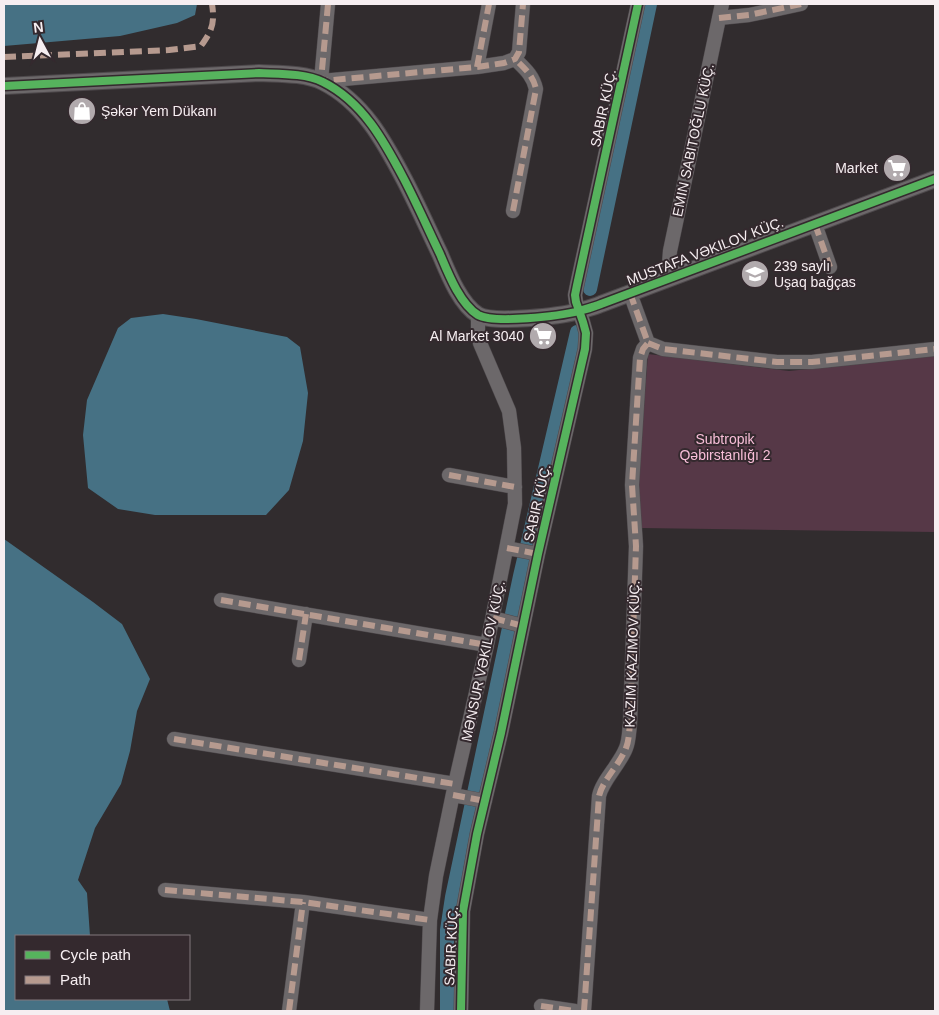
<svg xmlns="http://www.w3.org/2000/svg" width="939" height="1015" viewBox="0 0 939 1015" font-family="Helvetica,sans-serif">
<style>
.green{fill:#563847}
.water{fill:#467184}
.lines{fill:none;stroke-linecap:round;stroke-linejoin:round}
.canal{stroke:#467184;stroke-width:14}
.minor-casing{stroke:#4d484b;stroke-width:15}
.tertiary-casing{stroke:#4d484b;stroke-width:18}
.minor{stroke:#6c686a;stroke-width:14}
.tertiary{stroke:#6c686a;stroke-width:16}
.quiet{stroke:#b69a8f;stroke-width:6;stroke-dasharray:12 6;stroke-linecap:butt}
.cycleway-casing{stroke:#34292e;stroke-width:11}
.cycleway{stroke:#56b35d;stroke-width:8}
.labels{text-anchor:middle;stroke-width:4;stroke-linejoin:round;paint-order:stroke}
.street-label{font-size:14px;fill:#f6eef1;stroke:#34292e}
.poi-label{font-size:14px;fill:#f6eef1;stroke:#34292e;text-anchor:start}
.park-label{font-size:14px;fill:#f8bed8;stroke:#34292e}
</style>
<rect width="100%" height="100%" fill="#312c2e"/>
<!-- green -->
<path class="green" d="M 648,354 L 789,371 L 935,356 L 935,532 L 642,528 L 638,482 Z"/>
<!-- water -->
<path class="water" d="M 4,4 L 197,4 L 195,15 L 177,23 L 120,36 L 4,46 Z
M 163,314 L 196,319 L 287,337 L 300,347 L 308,393 L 303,441 L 289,490 L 266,515 L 155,515 L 118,509 L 88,488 L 83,435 L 87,400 L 118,328 L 131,318 Z
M 4,539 L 93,602 L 122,624 L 150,679 L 137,711 L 130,751 L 121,784 L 95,828 L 78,880 L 87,893 L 90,936 L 16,936 L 16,999 L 167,999 L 170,1011 L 4,1011 Z"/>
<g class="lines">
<!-- canal -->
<path class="canal" d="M 590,289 L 650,4
M 447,1011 L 447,930 L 452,897 L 520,576 L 577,332"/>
<defs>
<path id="minor" d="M 328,4 L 321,81 L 477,67 L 504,63 L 515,59 L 519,52 L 523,4
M 719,18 L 749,15 L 801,4
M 477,67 L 489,4
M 513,211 L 536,89 C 533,75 524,68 515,59
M 815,224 L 830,267
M 671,277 L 669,265 L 670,251 L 722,4
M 648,343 L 663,349 L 777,362 L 812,362 L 935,349
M 449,475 L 515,487
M 507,548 L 538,554
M 221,600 L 487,645
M 493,618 L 523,626
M 299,660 L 306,614
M 174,739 L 455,784
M 453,795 L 485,801
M 165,890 L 303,902 L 430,920
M 541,1006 L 575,1011
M 289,1011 L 303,902
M 427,1011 L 430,920 L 436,876 L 455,784 L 487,645 L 515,504 L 514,448 L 509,411 L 480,343 L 478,330 L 478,315
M 461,1011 L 463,911 L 477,834 L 501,733 L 538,554 L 585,349 L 586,333 L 583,322 L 576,302 L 575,295 L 577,285 L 638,4
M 584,1011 L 599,796 C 602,781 620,764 626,748 C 629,741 629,732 630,724 L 636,546 L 632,485 L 640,358 L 643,349 L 648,343 L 630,293"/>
<path id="tertiary" d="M 4,86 L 259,73 C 279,74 305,73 323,82 C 363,102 384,141 404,179 C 417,204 428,229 440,254 C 448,273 460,304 478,315 C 494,324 560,316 579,311 C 586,309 594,307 601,304 L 935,179"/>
</defs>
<!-- minor casing -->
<use href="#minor" class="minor-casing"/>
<!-- tertiary casing -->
<use href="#tertiary" class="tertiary-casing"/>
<!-- minor -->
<use href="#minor" class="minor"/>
<!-- tertiary -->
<use href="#tertiary" class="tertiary"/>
<!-- quiet -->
<path class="quiet" d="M 328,4 L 321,81 L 477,67 L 504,63 L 515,59 L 519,52 L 523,4
M 719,18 L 749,15 L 801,4
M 4,57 L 169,50 L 201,46 C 212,30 215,24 212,4
M 477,67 L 489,4
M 513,211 L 536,89 C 533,75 524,68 515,59
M 815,224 L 830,267
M 648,343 L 663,349 L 777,362 L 812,362 L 935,349
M 449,475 L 515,487
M 507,548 L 538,554
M 221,600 L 487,645
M 493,618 L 523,626
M 299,660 L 306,614
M 174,739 L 455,784
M 453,795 L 485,801
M 165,890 L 303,902 L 430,920
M 541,1006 L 575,1011
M 289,1011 L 303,902
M 584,1011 L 599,796 C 602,781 620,764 626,748 C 629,741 629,732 630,724 L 636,546 L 632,485 L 640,358 L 643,349 L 648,343 L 630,293"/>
<defs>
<path id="cycleway" d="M 4,86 L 259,73 C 279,74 305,73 323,82 C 363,102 384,141 404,179 C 417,204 428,229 440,254 C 448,273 460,304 478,315 C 494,324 560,316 579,311 C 586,309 594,307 601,304 L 935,179
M 461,1011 L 463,911 L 477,834 L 501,733 L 538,554 L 585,349 L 586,333 L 583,322 L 576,302 L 575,295 L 577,285 L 638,4"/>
</defs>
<!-- cycleway casing -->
<use href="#cycleway" class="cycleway-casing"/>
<!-- cycleway -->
<use href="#cycleway" class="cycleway"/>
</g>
<!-- icons -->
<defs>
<symbol id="shop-disc" viewBox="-11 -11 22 22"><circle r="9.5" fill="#b1aaad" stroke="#34292e"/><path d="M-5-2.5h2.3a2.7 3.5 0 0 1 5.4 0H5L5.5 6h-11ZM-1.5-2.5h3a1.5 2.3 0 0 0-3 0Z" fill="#fff"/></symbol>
<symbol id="supermarket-disc" viewBox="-11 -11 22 22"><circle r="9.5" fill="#b1aaad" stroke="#34292e"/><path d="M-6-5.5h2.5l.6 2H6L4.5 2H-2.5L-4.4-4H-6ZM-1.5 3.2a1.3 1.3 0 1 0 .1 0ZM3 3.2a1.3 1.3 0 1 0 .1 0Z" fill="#fff"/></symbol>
<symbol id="school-disc" viewBox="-11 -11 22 22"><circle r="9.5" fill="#b1aaad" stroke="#34292e"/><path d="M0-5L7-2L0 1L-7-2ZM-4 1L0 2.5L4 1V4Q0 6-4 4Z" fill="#fff"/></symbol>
</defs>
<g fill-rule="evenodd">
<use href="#shop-disc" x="66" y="95" width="32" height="32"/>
<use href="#supermarket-disc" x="881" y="152" width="32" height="32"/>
<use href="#school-disc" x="739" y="258" width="32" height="32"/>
<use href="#supermarket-disc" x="527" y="320" width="32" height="32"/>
</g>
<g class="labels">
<!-- street labels -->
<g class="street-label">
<text transform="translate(603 108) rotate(-78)" y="5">SABIR KÜÇ.</text>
<text transform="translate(693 140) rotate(-78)" y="5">EMIN SABITOĞLU KÜÇ.</text>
<text transform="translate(705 251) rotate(-21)" y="5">MUSTAFA VƏKILOV KÜÇ.</text>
<text transform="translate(537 503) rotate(-77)" y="5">SABIR KÜÇ.</text>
<text transform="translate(632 654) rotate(-88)" y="5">KAZIM KAZIMOV KÜÇ.</text>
<text transform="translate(483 661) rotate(-78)" y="5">MƏNSUR VƏKILOV KÜÇ.</text>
<text transform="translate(451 946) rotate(-87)" y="5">SABIR KÜÇ.</text>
</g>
<!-- poi labels -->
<g class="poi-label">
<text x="101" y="116">Şəkər Yem Dükanı</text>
<text x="878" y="173" text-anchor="end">Market</text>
<text x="774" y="271">239 saylı<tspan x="774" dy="16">Uşaq bağças</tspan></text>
<text x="524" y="341" text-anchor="end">Al Market 3040</text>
</g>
<!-- park labels -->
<g class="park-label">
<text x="725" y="444">Subtropik<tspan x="725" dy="16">Qəbirstanlığı 2</tspan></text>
</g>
</g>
<!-- border -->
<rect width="939" height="1015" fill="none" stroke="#f6eef1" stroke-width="10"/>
<!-- legend -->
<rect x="15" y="935" width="175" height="65" fill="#34292e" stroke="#82787c"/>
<rect x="25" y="951" width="25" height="8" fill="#56b35d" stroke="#82787c"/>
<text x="60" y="960" font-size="15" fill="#f6eef1">Cycle path</text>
<rect x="25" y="976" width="25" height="8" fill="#b69a8f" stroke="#82787c"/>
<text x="60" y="985" font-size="15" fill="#f6eef1">Path</text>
<!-- north arrow -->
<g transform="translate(40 40) rotate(353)" stroke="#34292e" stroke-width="4" paint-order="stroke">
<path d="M0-4L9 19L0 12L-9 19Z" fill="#f6eef1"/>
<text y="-8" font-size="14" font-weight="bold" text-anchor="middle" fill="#f6eef1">N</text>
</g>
</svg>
